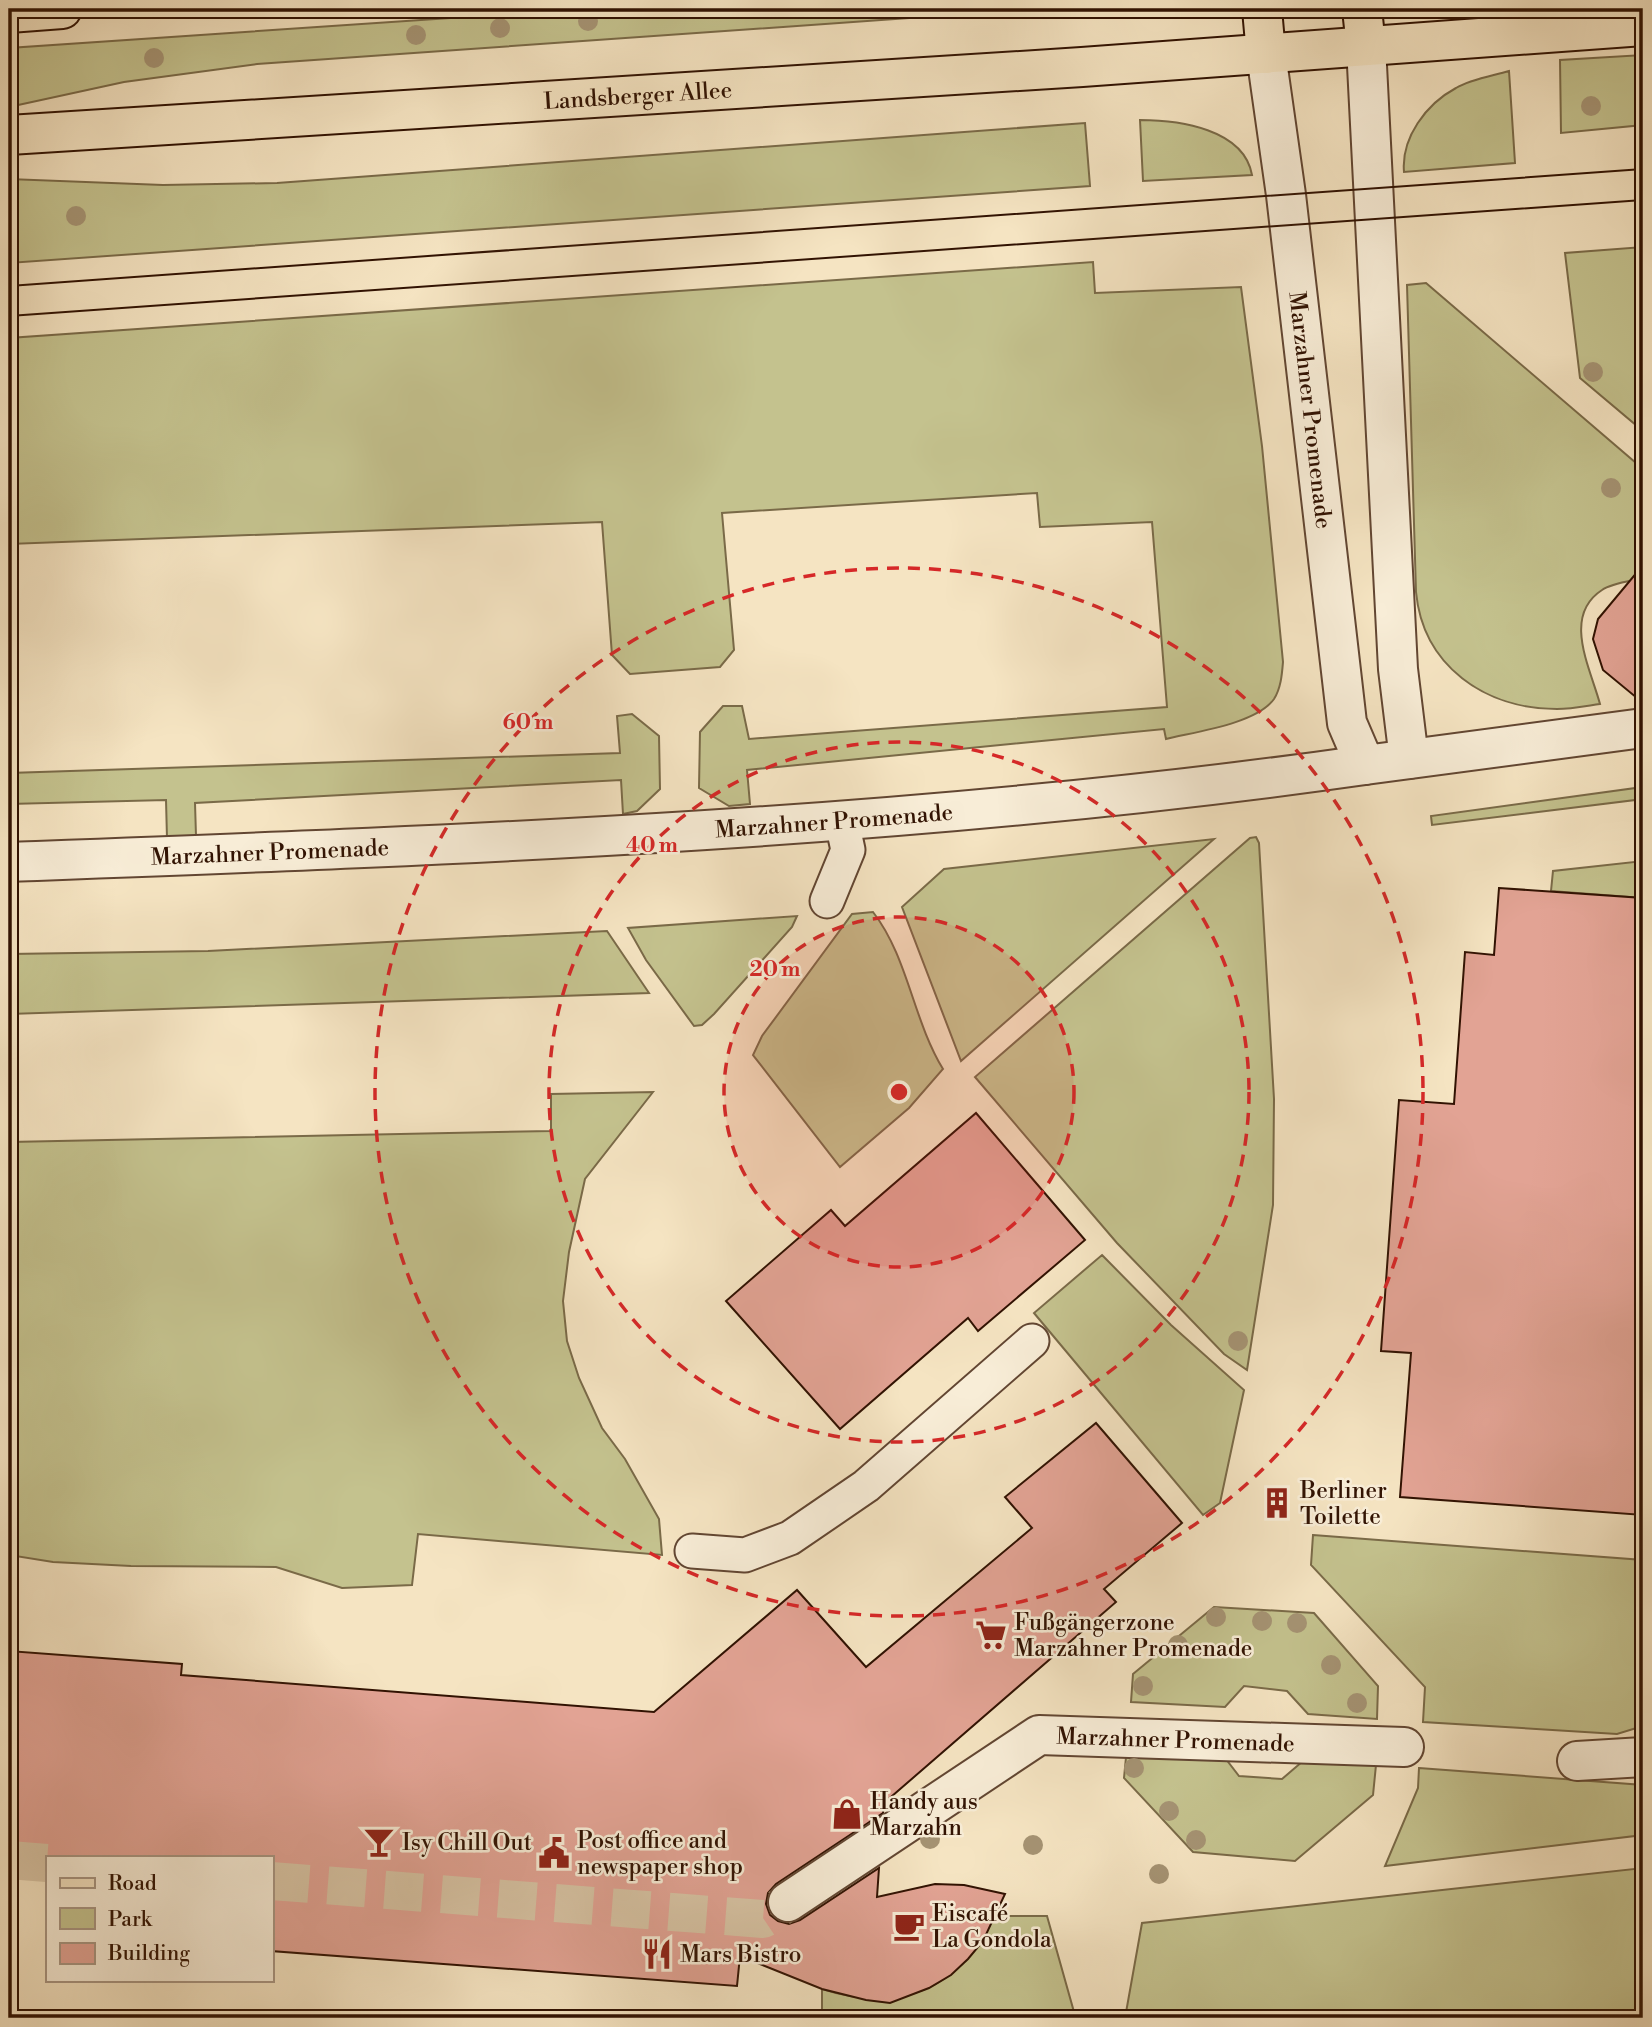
<svg xmlns="http://www.w3.org/2000/svg" width="1652" height="2027" viewBox="0 0 1652 2027" font-family="'Libre Bodoni',serif">
<style>
.green{fill:#c4c28e;stroke:#7a6a48;stroke-width:2}
.building{fill:#e2a394;stroke:#311202;stroke-width:2}
.lines{fill:none;stroke-linecap:round;stroke-linejoin:round}
.pedestrian-tunnel{stroke:#d8c4a5;stroke-width:38;stroke-dasharray:38 19;stroke-linecap:butt}
.service-casing{stroke:#624632;stroke-width:37}
.pedestrian-casing{stroke:#624632;stroke-width:42}
.minor-casing{stroke:#624632;stroke-width:42}
.tertiary-casing{stroke:#624632;stroke-width:42}
.primary-casing{stroke:#311202;stroke-width:42}
.service{stroke:#f8edd7;stroke-width:33}
.pedestrian{stroke:#f8edd7;stroke-width:38}
.minor{stroke:#f8edd7;stroke-width:38}
.tertiary{stroke:#f8edd7;stroke-width:38}
.primary{stroke:#f5e4c2;stroke-width:38}
.tram{stroke:#311202;stroke-width:2}
.tree{fill:#a59373}
.ring{fill:none;stroke:#d62828;stroke-width:3.5;stroke-dasharray:12 9}
.labels{text-anchor:middle;stroke-width:5;stroke-linejoin:round;paint-order:stroke}
.street-label{font-size:23px;fill:#311202;stroke:#f8edd7}
.poi-label{font-size:23px;fill:#311202;stroke:#f8edd7;text-anchor:start}
.centre{fill:#d62828;stroke:#f8edd7;stroke-width:3.5}
.ring-label{font-size:21px;text-anchor:middle;font-weight:bold;fill:#d62828;stroke:#f8edd7;stroke-width:5;stroke-linejoin:round;paint-order:stroke}
</style>
<rect width="100%" height="100%" fill="#f5e4c2"/>
<filter id="stains"><feTurbulence type="fractalNoise" baseFrequency=".00286" numOctaves="4"/><feColorMatrix values="0 0 0 0 .2 0 0 0 0 .09 0 0 0 0 .02 0 0 0 .5 -.17"/></filter>
<radialGradient id="worn" r=".72"><stop offset=".6" stop-color="#630" stop-opacity="0"/><stop offset="1" stop-color="#630" stop-opacity=".3"/></radialGradient>
<!-- green -->
<path class="green" d="M 582,9 L 1037,9 L 257,64 L 124,82 L 9,107 L 9,48 Z
M 1643,55 L 1643,125 L 1561,133 L 1560,60 Z
M 1509,71 L 1515,163 L 1404,172 C 1401,138 1426,104 1456,88 C 1471,79 1492,76 1509,71 Z
M 1140,120 C 1179,120 1244,129 1252,175 L 1143,181 Z
M 1085,123 L 1090,186 L 9,263 L 9,179 L 163,185 L 277,183 Z
M 1643,247 L 1643,431 L 1580,378 L 1565,253 Z
M 1093,262 L 1095,293 L 1241,287 L 1262,446 L 1283,662 C 1282,674 1281,688 1274,699 C 1256,724 1194,732 1166,739 L 1164,729 L 747,770 L 750,804 L 729,806 L 699,788 L 700,732 L 723,706 L 742,706 L 749,739 L 1167,707 L 1152,522 L 1040,527 L 1037,493 L 722,513 L 734,650 L 720,667 L 630,674 L 612,655 L 602,522 L 9,544 L 9,338 Z
M 1426,283 L 1643,469 L 1643,578 C 1631,581 1612,583 1602,590 C 1562,616 1590,667 1600,704 C 1586,706 1571,709 1557,709 C 1485,709 1423,666 1416,592 L 1407,285 Z
M 632,714 L 659,736 L 660,789 L 637,811 L 623,814 L 621,780 L 195,803 L 196,836 L 167,838 L 166,800 L 9,804 L 9,773 L 620,753 L 617,716 Z
M 1643,787 L 1643,799 L 1432,825 L 1431,816 Z
M 1256,837 L 1259,843 L 1274,1099 L 1273,1205 L 1247,1370 L 1224,1354 L 1117,1243 L 975,1077 L 1250,838 Z
M 1214,839 L 961,1061 L 902,907 L 944,869 Z
M 1643,861 L 1643,898 L 1551,891 L 1553,871 Z
M 873,912 C 908,957 913,1020 943,1069 L 909,1108 L 840,1167 L 753,1055 L 762,1036 L 852,914 Z
M 797,916 L 792,927 L 714,1014 L 702,1025 L 694,1026 L 646,960 L 628,928 Z
M 607,931 L 649,993 L 9,1014 L 9,954 L 208,951 Z
M 653,1092 L 585,1179 L 569,1252 L 563,1301 L 567,1341 L 579,1378 L 602,1428 L 625,1459 L 659,1519 L 662,1555 L 418,1534 L 412,1585 L 342,1588 L 276,1567 L 131,1566 L 53,1562 L 9,1555 L 9,1142 L 551,1131 L 551,1094 Z
M 1102,1255 L 1171,1325 L 1244,1390 L 1220,1503 L 1203,1515 L 1034,1313 Z
M 1313,1535 L 1643,1560 L 1643,1726 L 1617,1734 L 1423,1722 L 1425,1687 L 1311,1565 Z
M 1214,1607 L 1314,1613 L 1378,1686 L 1377,1719 L 1308,1714 L 1287,1691 L 1244,1686 L 1225,1707 L 1131,1702 L 1133,1674 Z
M 1127,1747 L 1222,1754 L 1239,1776 L 1282,1779 L 1303,1761 L 1376,1765 L 1373,1795 L 1295,1861 L 1193,1852 L 1124,1778 Z
M 1419,1768 L 1643,1785 L 1643,1835 L 1385,1866 L 1418,1788 Z
M 1643,1868 L 1643,2014 L 1620,2018 L 1125,2018 L 1142,1923 Z
M 994,1916 L 1047,1916 L 1074,2012 L 1067,2018 L 822,2016 L 822,1989 C 900,2014 959,1990 994,1916 Z"/>
<!-- building -->
<path class="building" d="M 1643,565 L 1643,703 L 1603,670 L 1593,639 L 1598,619 Z
M 1499,888 L 1643,898 L 1643,1515 L 1400,1497 L 1411,1353 L 1381,1351 L 1399,1100 L 1454,1104 L 1465,952 L 1494,955 Z
M 976,1113 L 1085,1240 L 978,1331 L 968,1318 L 840,1429 L 726,1301 L 831,1210 L 845,1226 Z
M 1096,1423 L 1182,1523 L 1104,1589 L 1116,1602 L 884,1803 L 883,1813 L 776,1884 L 768,1893 L 766,1904 L 770,1915 L 778,1921 L 789,1924 L 800,1920 L 879,1868 L 877,1897 L 935,1884 L 964,1885 L 1005,1894 L 983,1941 L 968,1959 L 951,1975 L 929,1988 L 890,2003 L 866,2000 L 822,1989 L 740,1956 L 737,1986 L 271,1951 L 271,1857 L 9,1857 L 9,1651 L 182,1664 L 181,1675 L 654,1712 L 797,1590 L 866,1667 L 1032,1528 L 1005,1497 Z"/>
<g class="lines">
<!-- pedestrian-tunnel -->
<path class="pedestrian-tunnel" d="M 9,1860 L 47,1863
M 271,1881 L 763,1919 L 788,1902"/>
<defs>
<path id="service" d="M 827,901 L 848,850 L 842,822
M 692,1551 L 745,1555 L 790,1538 L 866,1486 L 1032,1341"/>
<g id="pedestrian">
<path d="M 1577,1761 L 1643,1757"/>
<path id="s1" d="M 788,1902 L 1039,1735 L 1404,1747"/>
</g>
<g id="minor">
<path id="s2" d="M 9,862 C 462,845 915,829 1365,765"/>
</g>
<g id="tertiary">
<path d="M 1366,46 L 1398,669 L 1409,759"/>
<path id="s3" d="M 1266,54 L 1286,195 L 1347,723 L 1365,765 L 1643,728"/>
</g>
<g id="primary">
<path d="M 1262,9 L 1266,54"/>
<path d="M 1362,9 L 1366,46"/>
<path d="M 9,13 L 62,9"/>
<path id="s4" d="M 9,135 L 1082,67 L 1643,26"/>
</g>
</defs>
<!-- service casing -->
<use href="#service" class="service-casing"/>
<!-- pedestrian casing -->
<use href="#pedestrian" class="pedestrian-casing"/>
<!-- minor casing -->
<use href="#minor" class="minor-casing"/>
<!-- tertiary casing -->
<use href="#tertiary" class="tertiary-casing"/>
<!-- primary casing -->
<use href="#primary" class="primary-casing"/>
<!-- service -->
<use href="#service" class="service"/>
<!-- pedestrian -->
<use href="#pedestrian" class="pedestrian"/>
<!-- minor -->
<use href="#minor" class="minor"/>
<!-- tertiary -->
<use href="#tertiary" class="tertiary"/>
<!-- primary -->
<use href="#primary" class="primary"/>
<!-- tram -->
<path class="tram" d="M 9,286 L 1643,169
M 9,316 L 1643,200"/>
</g>
<!-- trees -->
<g class="tree">
<circle cx="588" cy="21" r="10"/>
<circle cx="500" cy="28" r="10"/>
<circle cx="416" cy="35" r="10"/>
<circle cx="154" cy="58" r="10"/>
<circle cx="1591" cy="106" r="10"/>
<circle cx="76" cy="216" r="10"/>
<circle cx="1593" cy="372" r="10"/>
<circle cx="1611" cy="488" r="10"/>
<circle cx="1238" cy="1341" r="10"/>
<circle cx="1216" cy="1617" r="10"/>
<circle cx="1262" cy="1621" r="10"/>
<circle cx="1297" cy="1623" r="10"/>
<circle cx="1178" cy="1645" r="10"/>
<circle cx="1331" cy="1665" r="10"/>
<circle cx="1143" cy="1686" r="10"/>
<circle cx="1357" cy="1703" r="10"/>
<circle cx="1134" cy="1768" r="10"/>
<circle cx="1169" cy="1811" r="10"/>
<circle cx="930" cy="1839" r="10"/>
<circle cx="1196" cy="1840" r="10"/>
<circle cx="1033" cy="1845" r="10"/>
<circle cx="1159" cy="1874" r="10"/>
</g>
<!-- distance rings -->
<circle cx="899" cy="1092" r="175" fill="#d62828" fill-opacity=".12"/>
<g class="ring">
<circle cx="899" cy="1092" r="175"/>
<circle cx="899" cy="1092" r="350"/>
<circle cx="899" cy="1092" r="524"/>
</g>
<!-- icons -->
<defs>
<symbol id="building-bare" viewBox="-9 -9 18 18"><path d="M-4-6H4V6H1V3H-1V6H-4ZM-2.5-4.3h1.7v1.8h-1.7ZM.8-4.3h1.7v1.8H.8ZM-2.5-1h1.7V.8h-1.7ZM.8-1h1.7V.8H.8Z" fill="#8f2418" stroke="#f8edd7" stroke-width="2.5" paint-order="stroke"/></symbol>
<symbol id="supermarket-bare" viewBox="-9 -9 18 18"><path d="M-6-5.5h2.5l.6 2H6L4.5 2H-2.5L-4.4-4H-6ZM-1.5 3.2a1.3 1.3 0 1 0 .1 0ZM3 3.2a1.3 1.3 0 1 0 .1 0Z" fill="#8f2418" stroke="#f8edd7" stroke-width="2.5" paint-order="stroke"/></symbol>
<symbol id="shop-bare" viewBox="-9 -9 18 18"><path d="M-5-2.5h2.3a2.7 3.5 0 0 1 5.4 0H5L5.5 6h-11ZM-1.5-2.5h3a1.5 2.3 0 0 0-3 0Z" fill="#8f2418" stroke="#f8edd7" stroke-width="2.5" paint-order="stroke"/></symbol>
<symbol id="bar-bare" viewBox="-9 -9 18 18"><path d="M-6-5H6L.8 .8V4.5H3.5V6h-7V4.5H-.8V.8Z" fill="#8f2418" stroke="#f8edd7" stroke-width="2.5" paint-order="stroke"/></symbol>
<symbol id="civic-bare" viewBox="-9 -9 18 18"><path d="M-.6-6.5H3V-4.5H.6V-3L4-1V1h2V6H-6V1h2V-1L-.6-3ZM-1.2 2.5V6h2.4V2.5Z" fill="#8f2418" stroke="#f8edd7" stroke-width="2.5" paint-order="stroke"/></symbol>
<symbol id="cafe-bare" viewBox="-9 -9 18 18"><path d="M-5.5-4.5H6V0H3Q3 3.5 0 3.5H-2.5Q-5.5 3.5-5.5 0ZM3-3.2v2h1.7v-2ZM-6 4.5H4V6H-6Z" fill="#8f2418" stroke="#f8edd7" stroke-width="2.5" paint-order="stroke"/></symbol>
<symbol id="restaurant-bare" viewBox="-9 -9 18 18"><path d="M-5-6h1v4h1v-4h1v4h1v-4h1v5L-1.5 .5V6h-2V.5L-5-1ZM5-6V6H3V1.5H1.5Q1.5-4 5-6Z" fill="#8f2418" stroke="#f8edd7" stroke-width="2.5" paint-order="stroke"/></symbol>
</defs>
<g fill-rule="evenodd">
<use href="#building-bare" x="1255" y="1481" width="44" height="44"/>
<use href="#supermarket-bare" x="969" y="1613" width="44" height="44"/>
<use href="#shop-bare" x="825" y="1792" width="44" height="44"/>
<use href="#bar-bare" x="357" y="1820" width="44" height="44"/>
<use href="#civic-bare" x="532" y="1831" width="44" height="44"/>
<use href="#cafe-bare" x="887" y="1904" width="44" height="44"/>
<use href="#restaurant-bare" x="635" y="1932" width="44" height="44"/>
</g>
<g class="labels">
<!-- street labels -->
<g class="street-label">
<text dy="8" stroke="none"><textPath href="#s4" startOffset="630">Landsberger Allee</textPath></text>
<text dy="8" stroke="none"><textPath href="#s3" startOffset="359">Marzahner Promenade</textPath></text>
<text dy="8" stroke="none"><textPath href="#s2" startOffset="826">Marzahner Promenade</textPath></text>
<text dy="8" stroke="none"><textPath href="#s2" startOffset="261">Marzahner Promenade</textPath></text>
<text dy="8" stroke="none"><textPath href="#s1" startOffset="438">Marzahner Promenade</textPath></text>
</g>
<!-- poi labels -->
<g class="poi-label">
<text x="1300" y="1498">Berliner<tspan x="1300" dy="26">Toilette</tspan></text>
<text x="1014" y="1630">Fußgängerzone<tspan x="1014" dy="26">Marzahner Promenade</tspan></text>
<text x="870" y="1809">Handy aus<tspan x="870" dy="26">Marzahn</tspan></text>
<text x="577" y="1848">Post office and<tspan x="577" dy="26">newspaper shop</tspan></text>
<text x="402" y="1850">Isy Chill Out</text>
<text x="932" y="1921">Eiscafé<tspan x="932" dy="26">La Gondola</tspan></text>
<text x="680" y="1962">Mars Bistro</text>
</g>
</g>
<circle cx="899" cy="1092" r="10" class="centre"/>
<g class="ring-label">
<text x="528" y="729">60 m</text>
<text x="652" y="852">40 m</text>
<text x="775" y="976">20 m</text>
</g>
<!-- margin -->
<rect width="1652" height="2027" fill="none" stroke="#f5e4c2" stroke-width="35"/>
<rect x="10" y="10" width="1631" height="2006" fill="none" stroke="#311202" stroke-width="3.5"/>
<rect x="18" y="18" width="1617" height="1992" fill="none" stroke="#311202" stroke-width="2"/>
<!-- legend -->
<rect x="46" y="1856" width="228" height="126" fill="#f8edd7" stroke="#a89582" stroke-width="2"/>
<rect x="60" y="1878" width="35" height="10" fill="#f5e4c2" stroke="#a89582" stroke-width="2"/>
<text x="108" y="1890" font-size="21" fill="#311202">Road</text>
<rect x="60" y="1908" width="35" height="21" fill="#c4c28e" stroke="#a89582" stroke-width="2"/>
<text x="108" y="1926" font-size="21" fill="#311202">Park</text>
<rect x="60" y="1943" width="35" height="21" fill="#e2a394" stroke="#a89582" stroke-width="2"/>
<text x="108" y="1960" font-size="21" fill="#311202">Building</text>
<rect width="100%" height="100%" filter="url(#stains)"/>
<rect width="100%" height="100%" fill="url(#worn)"/>
</svg>
